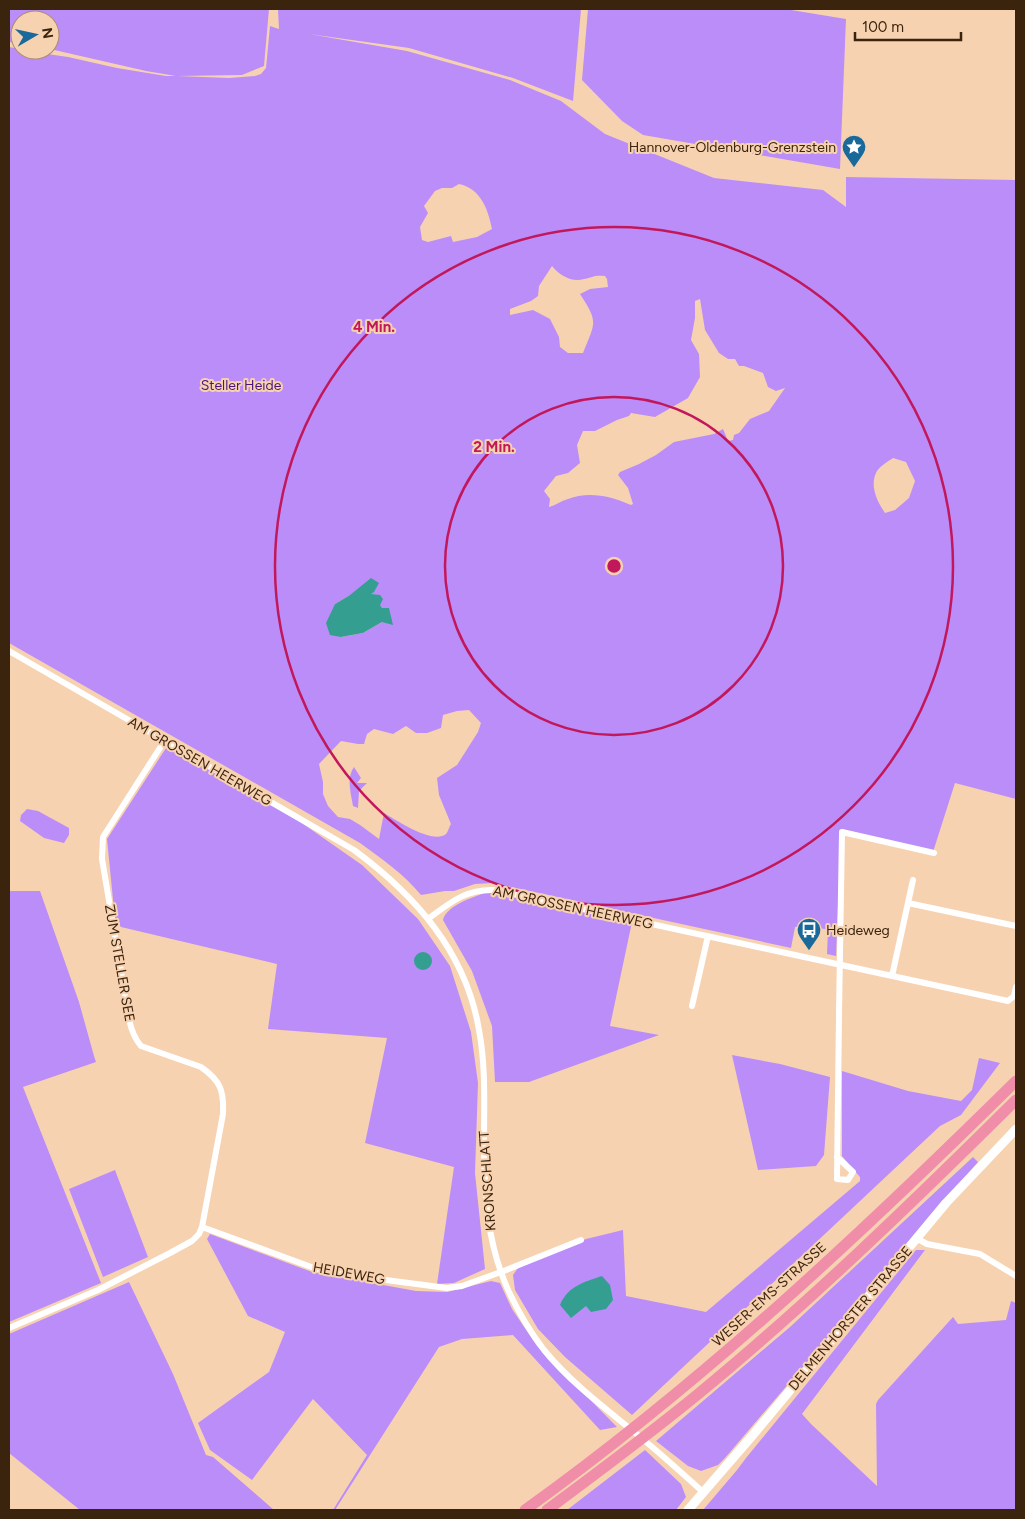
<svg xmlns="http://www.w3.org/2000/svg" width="1025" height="1519" viewBox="0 0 1025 1519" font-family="Figtree,sans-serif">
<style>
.green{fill:#bb8df9;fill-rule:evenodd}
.water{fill:#349f91}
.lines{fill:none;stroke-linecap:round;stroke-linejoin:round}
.street{stroke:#fff;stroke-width:6}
.secondary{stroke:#fff;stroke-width:9}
.highway{stroke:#f08da9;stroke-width:11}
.ring{fill:none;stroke:#c2185b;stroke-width:2.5}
.labels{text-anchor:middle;stroke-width:4;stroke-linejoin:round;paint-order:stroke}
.poi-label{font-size:14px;fill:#3b240d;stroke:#f7d2b1;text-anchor:end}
.park-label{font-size:14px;fill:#4b177a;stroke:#f7d2b1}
.street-label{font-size:14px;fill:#3b240d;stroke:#f7d2b1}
.centre{fill:#c2185b;stroke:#f7d2b1;stroke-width:2.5}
.ring-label{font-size:15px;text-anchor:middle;font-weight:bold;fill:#c2185b;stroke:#f7d2b1;stroke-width:4;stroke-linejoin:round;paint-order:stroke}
</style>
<rect width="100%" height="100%" fill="#f7d2b1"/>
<!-- green -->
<path class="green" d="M 9,9 L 269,9 L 264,66 L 242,75 L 177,76 L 229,78 L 255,76 L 261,74 L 266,68 L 270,26 L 279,29 L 278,9 L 581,9 L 573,101 L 513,78 L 409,48 L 309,34 L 407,51 L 510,80 L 561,101 L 605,134 L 714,178 L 823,190 L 846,207 L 846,177 L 1016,180 L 1016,799 L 955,783 L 933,852 L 841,829 L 836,956 L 827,954 L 828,930 L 812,926 L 795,927 L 791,948 L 493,883 L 475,884 L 454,891 L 445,891 L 421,895 C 404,874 382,859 360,843 L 9,643 L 9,47 L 20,49 L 20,50 L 68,57 L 117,68 L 166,76 L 176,76 L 146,71 L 50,49 L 50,20 L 20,20 L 20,44 L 9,42 ZM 459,184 C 481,189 488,209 492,229 L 477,237 L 453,242 L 451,236 L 428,242 L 422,240 L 420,227 L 428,213 L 424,206 L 435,191 L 442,188 L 452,188 ZM 552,266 C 559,275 572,283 584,279 C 595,277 593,275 605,276 L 607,279 L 608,287 L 590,289 L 580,294 C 599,323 595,322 583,353 L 568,353 L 560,347 L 559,337 L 550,319 L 533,310 L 510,315 L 510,309 L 531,301 L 538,296 L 539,286 ZM 700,299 L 705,330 L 719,353 L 728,359 L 735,359 L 739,366 L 744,366 L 763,373 L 768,387 L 776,391 L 785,388 L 769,411 L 750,419 L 739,433 L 734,435 L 733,440 L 728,441 L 723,429 L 714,434 L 674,442 L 656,455 L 639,464 L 620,472 L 618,475 L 628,488 L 633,504 L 631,505 C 611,496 588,491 568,499 C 561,501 556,505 549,507 L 550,499 L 544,491 L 556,476 L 568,473 L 580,463 L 577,445 L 583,431 L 595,431 L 617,420 L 629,416 L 631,413 L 655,417 L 688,398 L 700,377 L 699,354 L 691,340 L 695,318 L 695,301 ZM 893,458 L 906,462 L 915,481 L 909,498 L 895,510 L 885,513 C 877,501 869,485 877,471 C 880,466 889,461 893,458 ZM 370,594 L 382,608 L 382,622 L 363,633 L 341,637 L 335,604 L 350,595 ZM 469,710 L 481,723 L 478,732 L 457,765 L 437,778 L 439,795 L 451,824 C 449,827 448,832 446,834 C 433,845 396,820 384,813 L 379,839 L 360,825 L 350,819 L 338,817 L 328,806 L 323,794 L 323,782 L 319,764 L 341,741 L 358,744 L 364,744 L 367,734 L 374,729 L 393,734 L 406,726 L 416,733 L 427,733 L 441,728 L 443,715 L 457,711 Z
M 588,9 L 785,9 L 846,19 L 840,169 L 643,135 L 622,121 L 582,80 Z
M 168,745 L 299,821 L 362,865 L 418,919 L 450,966 L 471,1032 L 478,1083 L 475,1173 L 485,1269 L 454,1283 L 437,1284 L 454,1167 L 365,1143 L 387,1038 L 268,1029 L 277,964 L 121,927 L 115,920 L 107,839 Z
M 354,767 L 361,778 L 357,783 L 367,783 L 359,791 L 358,808 L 353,806 C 351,794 346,778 354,767 Z
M 27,809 L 38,811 L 69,828 L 69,835 L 64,843 L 44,838 L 20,821 L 21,815 Z
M 9,891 L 40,891 L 79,1002 L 94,1056 L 96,1062 L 23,1087 L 101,1283 L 9,1322 Z
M 485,893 L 497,893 L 632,922 L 610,1026 L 659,1035 L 529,1082 L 495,1082 L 492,1026 L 472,971 L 443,920 C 446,906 473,897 485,893 Z
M 732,1055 L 780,1064 L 830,1077 L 824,1155 L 816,1166 L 758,1170 Z
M 979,1058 L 1000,1063 L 961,1115 L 940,1126 L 632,1415 L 565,1357 L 538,1329 L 515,1290 L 513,1275 L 518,1268 L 586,1239 L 623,1230 L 626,1296 L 706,1312 L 860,1181 L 860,1177 L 842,1156 L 842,1071 L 908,1091 L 961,1101 L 972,1090 Z
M 973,1157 L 978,1162 L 725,1458 L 718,1465 L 701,1471 L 688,1466 L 656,1441 L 790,1327 Z
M 115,1170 L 148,1257 L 103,1277 L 69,1189 Z
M 210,1234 L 312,1272 L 416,1291 L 447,1292 L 491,1281 L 500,1283 L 512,1309 L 537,1346 L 617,1427 L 600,1430 L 513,1335 L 462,1339 L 439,1347 L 335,1510 L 333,1510 L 367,1455 L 313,1399 L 252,1480 L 210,1450 L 198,1423 L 269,1372 L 285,1332 L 248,1316 L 207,1239 Z
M 916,1250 L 925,1250 L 802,1414 L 811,1424 L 877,1486 L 876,1404 L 878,1400 L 953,1317 L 958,1324 L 1006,1320 L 1011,1301 L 1016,1303 L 1016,1510 L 703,1510 L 737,1470 L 746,1458 Z
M 129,1282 L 173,1374 L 206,1455 L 213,1457 L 274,1510 L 80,1510 L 9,1453 L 9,1334 Z
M 645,1450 L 681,1484 L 686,1497 L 676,1510 L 567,1510 Z"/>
<!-- water -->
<path class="water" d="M 371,578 L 379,583 L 374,592 L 371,594 L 380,595 L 383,599 L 380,605 L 382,608 L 389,608 L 393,625 L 382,622 L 363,633 L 341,637 L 330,635 L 326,623 L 335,604 L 350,595 Z
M414 961a9 9 0 1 1 18 0a9 9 0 1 1-18 0Z
M 602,1276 L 610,1285 L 613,1300 L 606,1309 L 591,1312 L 586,1306 L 571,1318 L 560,1305 C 568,1286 584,1282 602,1276 Z"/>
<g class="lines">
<!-- street -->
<path class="street" d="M 9,651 L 354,850 C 415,895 466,952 479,1030 C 486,1067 484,1105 484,1142 C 484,1194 487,1246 510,1294 C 519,1313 531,1333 544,1350 C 571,1383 606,1409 639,1436 C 661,1454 682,1473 703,1492
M 908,903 L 1016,926
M 428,919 C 450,903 465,889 494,890 L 1008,1001 L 1014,996 L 1016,987
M 892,976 L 913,880
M 692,1006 L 708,936
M 837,1157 L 853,1172 L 848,1180 L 837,1179 C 838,1063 840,948 842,832 L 934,853
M 202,1227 L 314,1268 L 340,1274 L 447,1288 L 462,1286 L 501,1272 L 581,1240
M 916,1238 L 927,1244 L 980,1254 L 1016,1276
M 9,1328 L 98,1290 L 170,1253 L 192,1241 L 199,1234 L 202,1227 L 223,1114 C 224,1091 221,1081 201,1067 L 141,1046 C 134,1038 131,1029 129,1019 L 102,859 L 103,837 L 165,740"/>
<!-- secondary -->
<path class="secondary" d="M 688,1510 L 752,1436 L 946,1203 L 1016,1129"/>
<!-- highway -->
<path class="highway" d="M 525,1510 C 702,1383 861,1234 1016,1081
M 547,1510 C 597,1473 648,1435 697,1395 C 809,1303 913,1202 1016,1100"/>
</g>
<!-- distance rings -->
<g class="ring">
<circle cx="614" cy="566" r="169"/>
<circle cx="614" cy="566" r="339"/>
</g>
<!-- icons -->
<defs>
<symbol id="sight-pin" viewBox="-11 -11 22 30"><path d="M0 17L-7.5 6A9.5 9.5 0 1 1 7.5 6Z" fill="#1a699b" stroke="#f7d2b1"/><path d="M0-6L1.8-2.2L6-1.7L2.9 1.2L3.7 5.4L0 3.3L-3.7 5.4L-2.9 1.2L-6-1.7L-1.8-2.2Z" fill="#fff"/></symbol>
<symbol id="bus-pin" viewBox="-11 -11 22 30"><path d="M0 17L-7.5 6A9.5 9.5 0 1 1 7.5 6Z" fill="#1a699b" stroke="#f7d2b1"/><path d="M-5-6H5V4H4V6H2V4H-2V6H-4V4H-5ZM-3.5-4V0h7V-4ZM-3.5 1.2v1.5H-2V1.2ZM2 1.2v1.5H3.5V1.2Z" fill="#fff"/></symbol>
</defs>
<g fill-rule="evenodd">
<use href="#sight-pin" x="840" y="133" width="28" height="38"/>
<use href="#bus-pin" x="795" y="916" width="28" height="38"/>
</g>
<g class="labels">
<!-- poi labels -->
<g class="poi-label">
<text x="836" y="152">Hannover-Oldenburg-Grenzstein</text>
<text x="826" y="935" text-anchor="start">Heideweg</text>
</g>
<!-- park labels -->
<g class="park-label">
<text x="241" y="390">Steller Heide</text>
</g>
<!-- street labels -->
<g class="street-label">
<text transform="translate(200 761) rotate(30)" y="5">AM GROSSEN HEERWEG</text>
<text transform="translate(573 907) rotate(12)" y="5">AM GROSSEN HEERWEG</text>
<text transform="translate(120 963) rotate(80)" y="5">ZUM STELLER SEE</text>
<text transform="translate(487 1181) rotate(-94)" y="5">KRONSCHLATT</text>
<text transform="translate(349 1273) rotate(10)" y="5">HEIDEWEG</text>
<text transform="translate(769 1294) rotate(-42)" y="5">WESER-EMS-STRASSE</text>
<text transform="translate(850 1318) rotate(-50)" y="5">DELMENHORSTER STRASSE</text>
</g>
</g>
<circle cx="614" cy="566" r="8" class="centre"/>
<g class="ring-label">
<text x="374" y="332">4 Min.</text>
<text x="494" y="452">2 Min.</text>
</g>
<!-- border -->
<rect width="1025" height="1519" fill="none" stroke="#3b240d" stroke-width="20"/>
<!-- north arrow -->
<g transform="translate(35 35) rotate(81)"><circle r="24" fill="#f7d2b1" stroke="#ac8c6f"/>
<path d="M0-4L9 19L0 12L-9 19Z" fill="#1a699b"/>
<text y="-8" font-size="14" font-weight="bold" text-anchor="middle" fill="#3b240d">N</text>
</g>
<!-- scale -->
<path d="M855 32v8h106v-8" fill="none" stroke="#3b240d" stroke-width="2.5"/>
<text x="862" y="32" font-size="15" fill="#3b240d" stroke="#f7d2b1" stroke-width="4" paint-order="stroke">100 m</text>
</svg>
